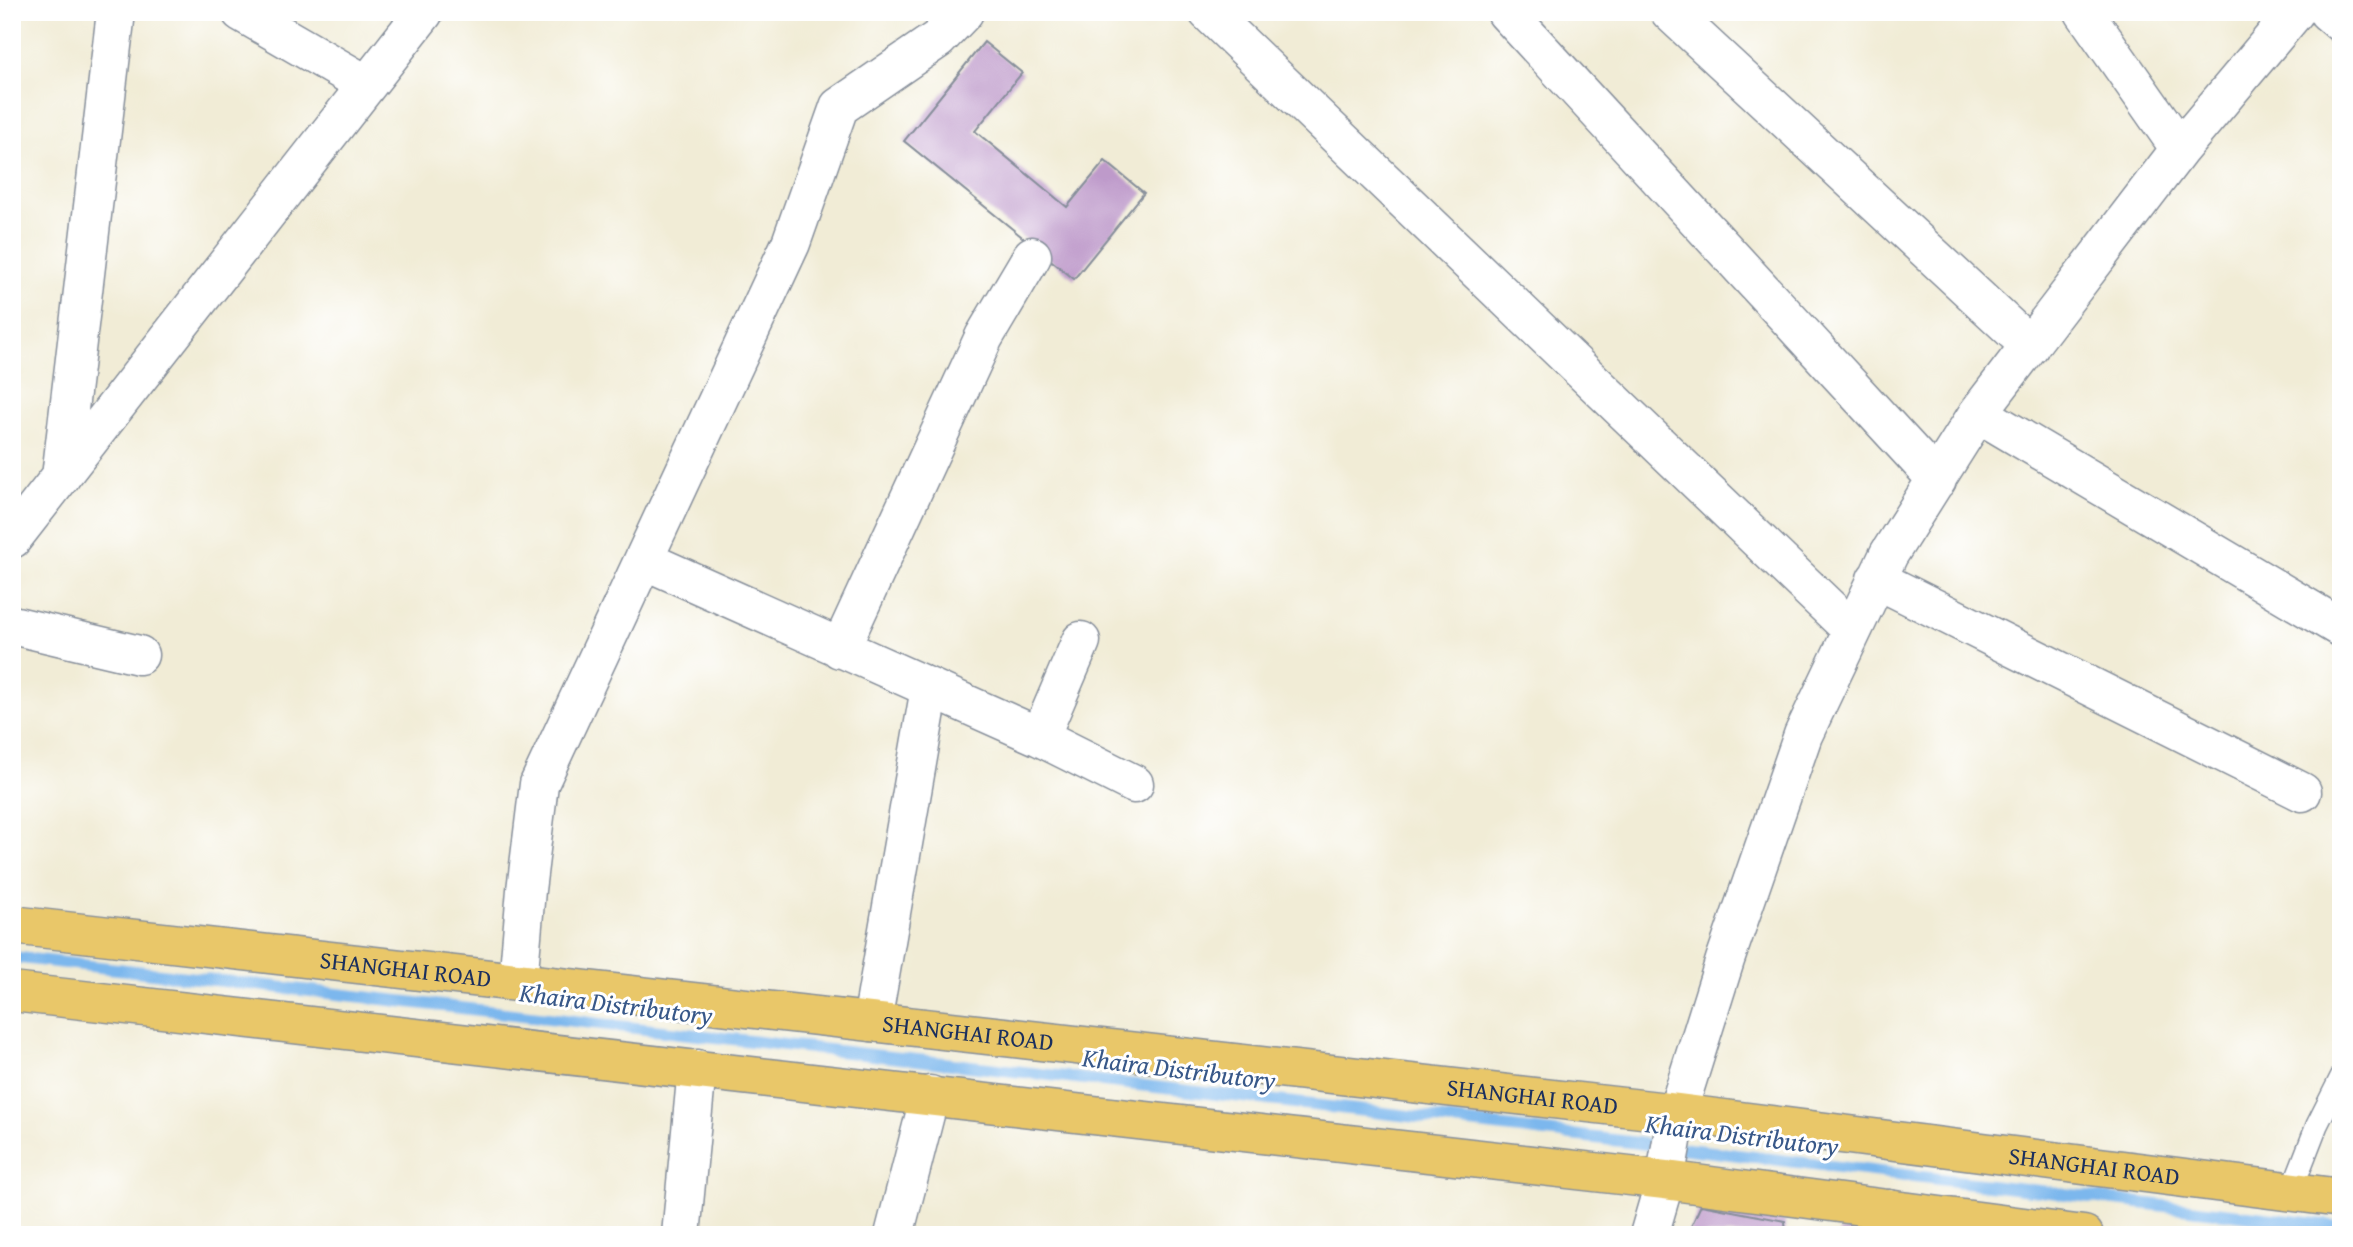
<svg xmlns="http://www.w3.org/2000/svg" width="2353" height="1247" viewBox="0 0 2353 1247" font-family="'Gentium Book Plus',serif">
<style>
.lines{fill:none;stroke-linecap:round;stroke-linejoin:round}
.stream{stroke:#7bb7ed;stroke-width:12}
.building{fill:#be9aca}
.lane-casing{stroke:#868e9a;stroke-width:24}
.street-casing{stroke:#868e9a;stroke-width:41}
.primary-casing{stroke:#868e9a;stroke-width:41}
.lane{stroke:#fff;stroke-width:21}
.street{stroke:#fff;stroke-width:38}
.primary{stroke:#e9c769;stroke-width:38}
.labels{text-anchor:middle;stroke-width:6;stroke-linejoin:round;paint-order:stroke}
.street-label{font-size:24px;fill:#1b2f5e;stroke:#fff}
.water-label{font-size:26px;font-style:italic;fill:#385889;stroke:#fff}
</style>
<rect width="100%" height="100%" fill="#fff"/>
<filter id="ink" filterUnits="userSpaceOnUse"><feTurbulence type="fractalNoise" baseFrequency=".0143" numOctaves="2"/><feDisplacementMap in="SourceGraphic" scale="14" xChannelSelector="R" yChannelSelector="G"/><feConvolveMatrix kernelMatrix="1 2 1 2 8 2 1 2 1" color-interpolation-filters="sRGB"/></filter>
<filter id="wash" filterUnits="userSpaceOnUse"><feTurbulence type="fractalNoise" baseFrequency=".00686" numOctaves="4" result="noise"/><feDisplacementMap in="SourceGraphic" scale="28" xChannelSelector="R" yChannelSelector="G"/><feGaussianBlur stdDeviation="1.57" result="paint"/><feColorMatrix in="noise" values="0 0 0 0 0 0 0 0 0 0 0 0 0 0 0 0 0 1.4 0 .05"/><feComposite in="paint" operator="in"/></filter>
<g filter="url(#wash)">
<rect width="100%" height="100%" fill="#f1ecd6"/>
<g class="lines">
<!-- stream -->
<path class="stream" d="M 12,957 L 1462,1122 L 2341,1227"/>
</g>
<g id="blocks">
<!-- building -->
<path class="building" d="M 984,42 L 1022,73 L 975,131 L 1067,207 L 1105,161 L 1144,193 L 1074,279 L 904,141 Z
M 1701,1205 L 1785,1221 L 1786,1235 L 1687,1235 Z
M 1883,1229 L 1884,1235 L 1839,1235 L 1839,1231 Z"/>
</g>
</g>
<g filter="url(#ink)">
<use href="#blocks" fill-opacity="0" stroke="#868e9a" stroke-width="2"/>
<g class="lines">
<defs>
<path id="lane" d="M 2291,1192 L 2317,1125 L 2341,1077"/>
<path id="street" d="M 241,12 L 367,85
M 1208,12 L 1852,630
M 1506,12 L 1937,480
M 1670,12 L 2030,346
M 2084,12 L 2180,149
M 2328,12 L 2341,23
M 1978,413 L 2341,628
M 61,477 L 116,12
M 12,539 L 424,12
M 644,560 L 1040,737 L 1081,641
M 1876,579 L 2302,792
M 12,625 L 139,655
M 840,649 L 984,337 L 1032,256
M 1040,737 L 1134,784
M 518,982 L 526,890 L 539,784 L 791,243 L 839,107 L 938,39 L 964,12
M 872,1022 L 930,688
M 1889,1209 L 1892,1235
M 681,1235 L 697,1069
M 894,1235 L 930,1095
M 1649,1235 L 1665,1180 L 1677,1113 L 1725,960 L 1803,735 L 1889,554 L 1978,413 L 2180,149 L 2295,12"/>
<g id="primary">
<path id="s1" d="M 12,925 L 1677,1113 L 2341,1198"/>
<path d="M 12,992 L 1665,1180 L 2084,1235"/>
</g>
</defs>
<!-- lane casing -->
<use href="#lane" class="lane-casing"/>
<!-- street casing -->
<use href="#street" class="street-casing"/>
<!-- primary casing -->
<use href="#primary" class="primary-casing"/>
<!-- lane -->
<use href="#lane" class="lane"/>
<!-- street -->
<use href="#street" class="street"/>
<!-- primary -->
<use href="#primary" class="primary"/>
</g>
</g>
<g class="labels">
<!-- street labels -->
<g class="street-label">
<text dy="8" stroke="none"><textPath href="#s1" startOffset="396">SHANGHAI ROAD</textPath></text>
<text dy="8" stroke="none"><textPath href="#s1" startOffset="962">SHANGHAI ROAD</textPath></text>
<text dy="8" stroke="none"><textPath href="#s1" startOffset="1530">SHANGHAI ROAD</textPath></text>
<text dy="8" stroke="none"><textPath href="#s1" startOffset="2096">SHANGHAI ROAD</textPath></text>
</g>
<!-- water labels -->
<g class="water-label">
<text transform="translate(616 1004) rotate(7)" y="9">Khaira Distributory</text>
<text transform="translate(1179 1069) rotate(7)" y="9">Khaira Distributory</text>
<text transform="translate(1742 1135) rotate(7)" y="9">Khaira Distributory</text>
</g>
</g>
<!-- margin -->
<rect width="2353" height="1247" fill="none" stroke="#fff" stroke-width="42"/>
</svg>
